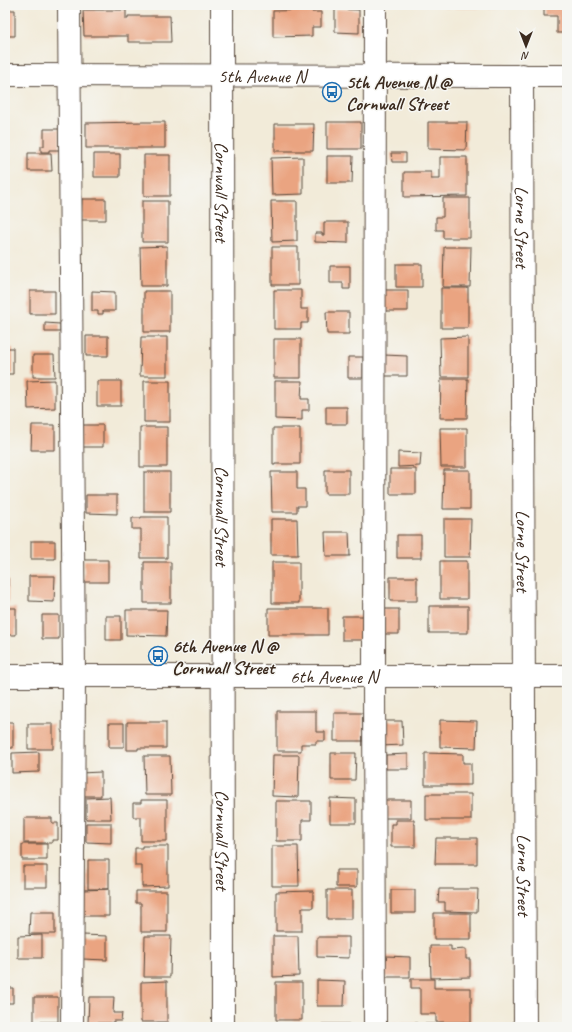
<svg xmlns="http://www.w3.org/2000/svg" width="572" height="1032" viewBox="0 0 572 1032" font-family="Caveat,sans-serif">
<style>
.building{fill:#eaa481}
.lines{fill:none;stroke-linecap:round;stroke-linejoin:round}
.minor-casing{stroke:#56473a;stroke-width:24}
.minor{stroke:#fff;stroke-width:22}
.labels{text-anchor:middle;stroke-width:3;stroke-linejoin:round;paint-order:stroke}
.street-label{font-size:19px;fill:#3b2a1e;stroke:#f6f6f2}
.poi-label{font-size:19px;font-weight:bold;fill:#3b2a1e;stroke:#f6f6f2;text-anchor:start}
</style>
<rect width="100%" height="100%" fill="#f6f6f2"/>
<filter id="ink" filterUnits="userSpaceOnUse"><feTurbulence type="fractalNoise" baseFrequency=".025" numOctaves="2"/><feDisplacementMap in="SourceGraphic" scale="8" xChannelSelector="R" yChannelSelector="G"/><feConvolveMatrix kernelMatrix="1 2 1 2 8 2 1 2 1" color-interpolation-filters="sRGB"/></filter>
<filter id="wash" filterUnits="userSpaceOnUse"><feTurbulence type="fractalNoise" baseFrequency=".012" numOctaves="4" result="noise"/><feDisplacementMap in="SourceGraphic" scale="16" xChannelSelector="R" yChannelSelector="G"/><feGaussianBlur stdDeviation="0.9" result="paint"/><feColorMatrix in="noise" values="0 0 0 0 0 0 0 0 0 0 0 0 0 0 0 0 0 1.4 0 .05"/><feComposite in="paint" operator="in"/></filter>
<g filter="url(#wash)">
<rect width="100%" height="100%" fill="#f2ebd9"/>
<g id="blocks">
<!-- building -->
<path class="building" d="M 444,5 L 505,5 L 505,8 L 444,8 Z
M 544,5 L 567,5 L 567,33 L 557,33 L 557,16 L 544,16 Z
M 335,9 L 359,10 L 359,33 L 335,32 Z
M 5,10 L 15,10 L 15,36 L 5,36 Z
M 83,10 L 126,10 L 126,19 L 128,19 L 128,16 L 170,16 L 171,42 L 128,42 L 128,36 L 84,36 Z
M 312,10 L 312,12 L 321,12 L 321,27 L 312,27 L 312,36 L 273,37 L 273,11 Z
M 143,122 L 165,122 L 165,148 L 86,148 L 86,123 Z
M 327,122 L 361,122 L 361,149 L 327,149 Z
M 428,122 L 467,122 L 466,150 L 428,149 Z
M 275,124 L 314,124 L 313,151 L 275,151 Z
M 5,125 L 8,125 L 9,151 L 5,151 Z
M 44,129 L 60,129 L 60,150 L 49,150 L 49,152 L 41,152 L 41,146 L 44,146 Z
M 28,153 L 51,153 L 52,171 L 28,171 Z
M 391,153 L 406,153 L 406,162 L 392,162 Z
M 94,154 L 120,154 L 120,177 L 94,177 Z
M 144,155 L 170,155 L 170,196 L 144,196 Z
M 327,156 L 353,156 L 352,183 L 327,183 Z
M 303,157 L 303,194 L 272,195 L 271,158 Z
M 440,157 L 467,157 L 467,196 L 404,197 L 404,172 L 431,172 L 431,179 L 440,179 Z
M 443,198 L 470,198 L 470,238 L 443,238 L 443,230 L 436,230 L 436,217 L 443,217 Z
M 82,199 L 106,199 L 106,220 L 81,220 Z
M 142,201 L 168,201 L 168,242 L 142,242 Z
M 271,201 L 297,201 L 297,241 L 272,242 Z
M 324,222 L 348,222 L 348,243 L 315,242 L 315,233 L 322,233 L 322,235 L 324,235 Z
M 167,246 L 167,286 L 141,286 L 140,247 Z
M 272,247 L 298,247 L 298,285 L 272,285 Z
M 444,247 L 471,247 L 470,287 L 443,287 Z
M 396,264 L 422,264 L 422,287 L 396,287 Z
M 330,266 L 350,266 L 350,289 L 343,289 L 343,283 L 330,283 Z
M 441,288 L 468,288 L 468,328 L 441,328 Z
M 274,290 L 301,290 L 301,309 L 308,309 L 308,323 L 301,323 L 301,329 L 274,329 Z
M 384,290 L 408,290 L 408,311 L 384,311 Z
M 30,291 L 55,291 L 55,314 L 30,314 Z
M 92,291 L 115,292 L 115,311 L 103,311 L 103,314 L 98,314 L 98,311 L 92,311 Z
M 144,291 L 170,291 L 170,332 L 144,332 Z
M 326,312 L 349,312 L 349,334 L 327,334 Z
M 45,323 L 60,324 L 60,332 L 45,332 Z
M 86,336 L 108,336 L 108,356 L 86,356 Z
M 141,337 L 167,337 L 167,376 L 140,376 Z
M 468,337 L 468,377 L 441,377 L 440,338 Z
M 274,339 L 301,339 L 301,378 L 274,378 Z
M 5,348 L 13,348 L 13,374 L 5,374 Z
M 33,355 L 54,355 L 55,377 L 33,377 Z
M 384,355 L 407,356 L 407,376 L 384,376 Z
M 348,357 L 363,357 L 363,378 L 348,378 Z
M 441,379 L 468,379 L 467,418 L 440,418 Z
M 55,380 L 55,408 L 28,409 L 27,381 Z
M 97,381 L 121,381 L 121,406 L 97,406 Z
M 144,381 L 170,381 L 170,422 L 144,422 Z
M 275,381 L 302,381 L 301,399 L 309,399 L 309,410 L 302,410 L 302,420 L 275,419 Z
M 326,407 L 347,407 L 347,424 L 326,424 Z
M 32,425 L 55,425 L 55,450 L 31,450 Z
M 79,425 L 103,425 L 103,447 L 79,447 Z
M 140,427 L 167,427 L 167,467 L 140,467 Z
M 273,428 L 300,428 L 300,464 L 275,464 L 275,465 L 273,465 Z
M 440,428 L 467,428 L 467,467 L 441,467 Z
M 398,452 L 421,453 L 420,466 L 398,467 Z
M 390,469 L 416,469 L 416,494 L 390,494 Z
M 325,470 L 349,470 L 349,494 L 325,494 Z
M 444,470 L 470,470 L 470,509 L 443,509 Z
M 144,472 L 170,472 L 170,512 L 144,512 Z
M 271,472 L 297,472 L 297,489 L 305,489 L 305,506 L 297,506 L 297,512 L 272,512 Z
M 86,495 L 117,495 L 117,514 L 86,513 Z
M 141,517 L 167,517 L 167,558 L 141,558 L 141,529 L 132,529 L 132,518 L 141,518 Z
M 271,519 L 297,519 L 298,555 L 271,555 Z
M 444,519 L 471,519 L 470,557 L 444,557 Z
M 325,532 L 349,532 L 350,556 L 326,556 Z
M 397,535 L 421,535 L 421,558 L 397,558 Z
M 31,541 L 55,541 L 55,559 L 31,559 Z
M 84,560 L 108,560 L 108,582 L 84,582 Z
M 440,561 L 467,561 L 467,599 L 440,599 Z
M 144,562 L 171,562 L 171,603 L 144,603 Z
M 272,562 L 299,562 L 299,603 L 272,603 Z
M 29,576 L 55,576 L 54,602 L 29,601 Z
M 390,577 L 417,577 L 417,601 L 390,601 Z
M 5,578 L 8,578 L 8,604 L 5,604 Z
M 429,606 L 468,606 L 468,633 L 429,633 Z
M 5,608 L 16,608 L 16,635 L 5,635 Z
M 268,608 L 328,608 L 328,635 L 268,635 Z
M 381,609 L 399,609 L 399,634 L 381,634 Z
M 126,610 L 167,610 L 166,636 L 126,635 Z
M 42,615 L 59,615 L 59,639 L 42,639 Z
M 106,616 L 121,616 L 121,640 L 106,640 Z
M 342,616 L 364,616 L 364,640 L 342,640 Z
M 277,711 L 316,711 L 316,732 L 325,732 L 325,741 L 316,741 L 316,744 L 301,744 L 301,751 L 277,751 Z
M 334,713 L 363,713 L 363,741 L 334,741 Z
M 440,720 L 477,721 L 476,748 L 440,747 Z
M 379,721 L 402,721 L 403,745 L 380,746 Z
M 5,722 L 13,722 L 13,748 L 5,748 Z
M 127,722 L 166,722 L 166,748 L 138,748 L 138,750 L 127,750 Z
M 109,723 L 124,723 L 124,747 L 109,747 Z
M 28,724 L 53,724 L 53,749 L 28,749 Z
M 39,752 L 39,772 L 12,773 L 12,753 Z
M 331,753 L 356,753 L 355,780 L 331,780 Z
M 425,753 L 463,754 L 463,763 L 471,763 L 471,785 L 425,785 Z
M 408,754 L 408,769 L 386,769 L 386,755 Z
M 273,755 L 299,755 L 298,797 L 272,796 Z
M 144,756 L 170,756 L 171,795 L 145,795 Z
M 101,772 L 101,796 L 80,796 L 80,773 Z
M 426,794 L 471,794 L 471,820 L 426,820 Z
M 110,797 L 111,819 L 86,819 L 86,798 Z
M 330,798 L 356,799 L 356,823 L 330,823 Z
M 141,800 L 167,800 L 167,841 L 141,841 L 141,817 L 133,817 L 133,803 L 141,803 Z
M 385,800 L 411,800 L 411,818 L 385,818 Z
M 276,801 L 311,801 L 311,820 L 302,820 L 302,841 L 276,841 Z
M 24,818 L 52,818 L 52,823 L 58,823 L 58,840 L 52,840 L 52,843 L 24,843 Z
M 396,820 L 414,820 L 414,824 L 415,824 L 415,847 L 391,847 L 391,824 L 396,824 Z
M 86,823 L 111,823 L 111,843 L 86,842 Z
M 436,838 L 477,838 L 477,864 L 435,864 Z
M 22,844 L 47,844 L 47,860 L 22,860 Z
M 142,846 L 168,846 L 168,886 L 142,887 L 142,866 L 135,866 L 135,848 L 142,848 Z
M 272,846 L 298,846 L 299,886 L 272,886 Z
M 88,860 L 109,860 L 109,889 L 88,889 Z
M 23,866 L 47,866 L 47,887 L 23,887 Z
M 336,870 L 357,870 L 357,887 L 336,887 Z
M 109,889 L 109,916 L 83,916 L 83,890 Z
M 439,889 L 478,889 L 477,912 L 445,911 L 445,902 L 438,902 Z
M 327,890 L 352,890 L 352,919 L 327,919 Z
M 391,890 L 415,890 L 415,913 L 391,913 Z
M 136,891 L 167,891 L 167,932 L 141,932 L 141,903 L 136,903 Z
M 313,891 L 313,908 L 302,908 L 302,931 L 276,931 L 276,892 Z
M 30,912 L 55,912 L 55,934 L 29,934 Z
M 434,913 L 471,913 L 471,939 L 434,939 Z
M 42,935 L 42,958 L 18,958 L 18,936 Z
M 83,935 L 107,936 L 107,960 L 82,959 Z
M 145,936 L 171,936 L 170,977 L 144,977 Z
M 273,936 L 298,936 L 299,976 L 273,977 Z
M 317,937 L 349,937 L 349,958 L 317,957 Z
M 430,946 L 451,946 L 451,950 L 466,949 L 466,959 L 470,959 L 470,977 L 431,978 Z
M 386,956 L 410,957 L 410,977 L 385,977 Z
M 411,979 L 434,979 L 434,988 L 471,988 L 471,1022 L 436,1022 L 436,1014 L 420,1014 L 420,988 L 411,988 Z
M 317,980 L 345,981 L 344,1006 L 317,1006 Z
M 167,981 L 167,1022 L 141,1022 L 141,982 Z
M 276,982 L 302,982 L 302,1020 L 276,1020 Z
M 5,988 L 13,988 L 13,1003 L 5,1003 Z
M 34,997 L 58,997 L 58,1022 L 34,1022 Z
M 89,997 L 114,997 L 113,1013 L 122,1013 L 121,1021 L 113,1021 L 113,1023 L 88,1023 Z
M 393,1023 L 417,1023 L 417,1027 L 393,1027 Z
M 322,1024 L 349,1024 L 349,1027 L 322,1027 Z
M 425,1024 L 462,1024 L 462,1027 L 425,1027 Z
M 96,1025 L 121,1025 L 121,1027 L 96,1027 Z"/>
</g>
</g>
<g filter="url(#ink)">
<use href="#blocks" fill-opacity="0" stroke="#56473a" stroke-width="1"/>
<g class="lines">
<defs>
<g id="minor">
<path d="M 69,5 L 74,676 L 72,1027"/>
<path id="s1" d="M 222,5 L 223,1027"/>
<path d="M 375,5 L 374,676 L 375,1027"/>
<path id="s2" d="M 5,75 L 567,76"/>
<path id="s3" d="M 522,75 L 525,1027"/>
<path id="s4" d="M 5,676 L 567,676"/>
</g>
</defs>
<!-- minor casing -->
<use href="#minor" class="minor-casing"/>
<!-- minor -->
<use href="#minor" class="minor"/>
</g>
</g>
<!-- icons -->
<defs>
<symbol id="bus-ring" viewBox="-11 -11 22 22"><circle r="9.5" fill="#f6f6f2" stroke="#1f6fb2" stroke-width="1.5"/><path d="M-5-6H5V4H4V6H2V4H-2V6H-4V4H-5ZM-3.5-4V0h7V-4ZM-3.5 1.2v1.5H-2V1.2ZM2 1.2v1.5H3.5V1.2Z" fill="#1f6fb2"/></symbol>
</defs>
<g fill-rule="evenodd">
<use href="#bus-ring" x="321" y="81" width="22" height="22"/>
<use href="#bus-ring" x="147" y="645" width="22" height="22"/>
</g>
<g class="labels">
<!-- street labels -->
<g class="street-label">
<text dy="7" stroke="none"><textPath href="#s2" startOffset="257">5th Avenue N</textPath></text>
<text dy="7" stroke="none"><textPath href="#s1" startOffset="187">Cornwall Street</textPath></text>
<text dy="7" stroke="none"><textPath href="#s3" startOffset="152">Lorne Street</textPath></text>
<text dy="7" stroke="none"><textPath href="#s1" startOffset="511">Cornwall Street</textPath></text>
<text dy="7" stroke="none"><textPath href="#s3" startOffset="476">Lorne Street</textPath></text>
<text dy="7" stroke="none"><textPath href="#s4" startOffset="329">6th Avenue N</textPath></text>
<text dy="7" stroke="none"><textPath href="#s1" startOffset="835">Cornwall Street</textPath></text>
<text dy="7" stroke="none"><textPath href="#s3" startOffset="800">Lorne Street</textPath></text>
</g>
<!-- poi labels -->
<g class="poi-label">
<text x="346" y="88">5th Avenue N @<tspan x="346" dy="22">Cornwall Street</tspan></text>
<text x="172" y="652">6th Avenue N @<tspan x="172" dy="22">Cornwall Street</tspan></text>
</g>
</g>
<!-- margin -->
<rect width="572" height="1032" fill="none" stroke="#f6f6f2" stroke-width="20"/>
<!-- north arrow -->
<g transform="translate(526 46) rotate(180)" stroke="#f6f6f2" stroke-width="3" paint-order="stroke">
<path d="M0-3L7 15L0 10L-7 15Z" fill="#3b2a1e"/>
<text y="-6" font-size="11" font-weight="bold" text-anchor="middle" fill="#3b2a1e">N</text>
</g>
</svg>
